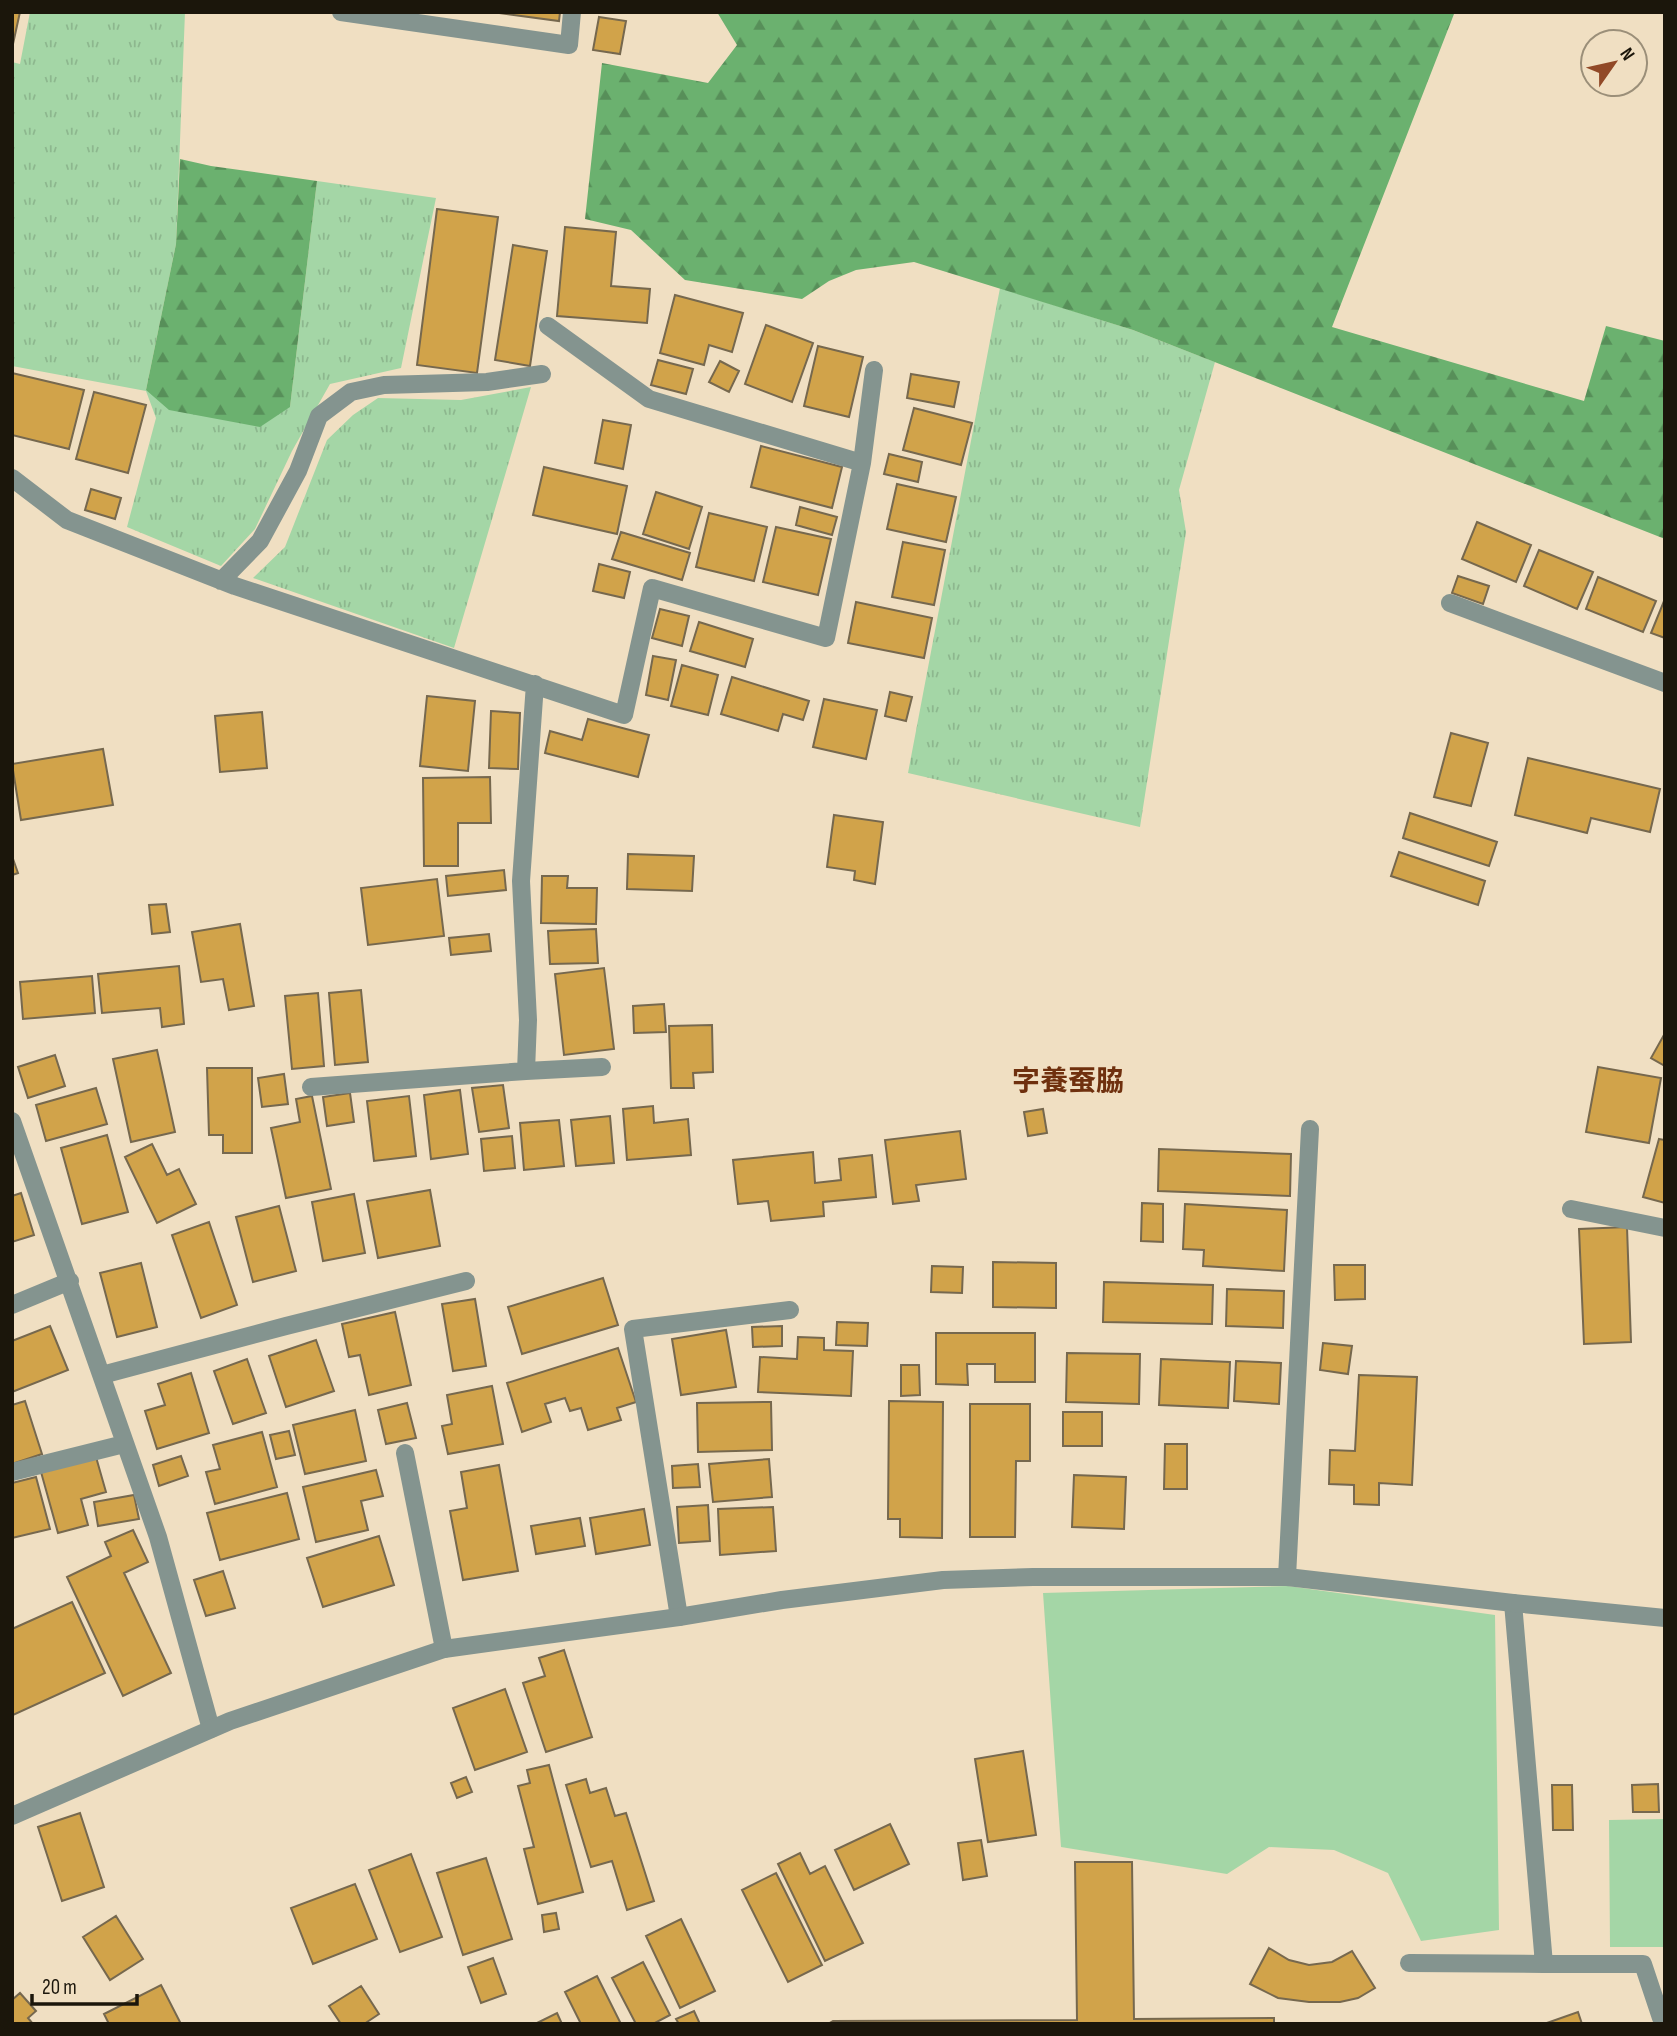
<svg xmlns="http://www.w3.org/2000/svg" width="1677" height="2036" viewBox="0 0 1677 2036" font-family="'Sofia Sans Condensed','Noto Sans JP',sans-serif">
<style>
.grass{fill:url(#grass-tufts)}
.forest{fill:url(#forest-firs)}
.pitch{fill:#a4d6a6}
.building{fill:#d1a34a;stroke:#76684e;stroke-width:2}
.lines{fill:none;stroke-linecap:round;stroke-linejoin:round}
.minor{stroke:#84948f;stroke-width:18}
.tertiary{stroke:#84948f;stroke-width:18}
.labels{text-anchor:middle;stroke-width:6;stroke-linejoin:round;paint-order:stroke}
.quarter-label{font-size:28px;font-weight:bold;fill:#6f300e;stroke:#f0dfc2}
</style>
<defs>
<pattern id="grass-tufts" width="24" height="20" patternUnits="userSpaceOnUse" patternTransform="scale(1.75)"><rect width="24" height="20" fill="#a4d6a6"/><path d="M3 7l-1-3M5 7V3M7 7l1-3M15 17l-1-3M17 17v-4M19 17l1-3" fill="none" stroke="#8db78e"/></pattern>
<pattern id="forest-firs" width="22" height="20" patternUnits="userSpaceOnUse" patternTransform="scale(1.75)"><rect width="22" height="20" fill="#6bb16f"/><path d="M5 1l3.5 6h-7zM16 11l3.5 6h-7z" fill="#578f59"/></pattern>
</defs>
<rect width="100%" height="100%" fill="#f0dfc2"/>
<!-- grass -->
<path class="grass" d="M 30,12 L 185,12 L 176,244 L 146,390 L 290,407 L 317,181 L 436,198 L 401,368 L 330,384 L 292,451 L 255,529 L 221,566 L 127,527 L 156,418 L 146,391 L 12,366 L 12,62 L 20,64 Z
M 1000,288 L 1133,330 L 1215,362 L 1179,490 L 1186,532 L 1140,827 L 908,773 Z
M 531,387 L 454,648 L 253,578 L 285,547 L 327,440 L 353,415 L 378,398 L 461,400 Z"/>
<!-- forest -->
<path class="forest" d="M 717,12 L 1447,12 L 1454,14 L 1332,327 L 1584,401 L 1606,326 L 1665,341 L 1665,539 L 1133,330 L 914,262 L 856,270 L 829,281 L 802,299 L 685,280 L 631,230 L 585,219 L 602,63 L 708,83 L 737,45 Z
M 180,159 L 211,166 L 317,181 L 290,407 L 260,427 L 169,410 L 146,390 L 176,244 Z"/>
<!-- pitch -->
<path class="pitch" d="M 1288,1586 L 1495,1615 L 1499,1930 L 1421,1941 L 1388,1873 L 1334,1850 L 1269,1847 L 1227,1874 L 1061,1847 L 1043,1593 Z
M 1665,1819 L 1665,1947 L 1610,1947 L 1609,1820 Z"/>
<!-- building -->
<path class="building" d="M 12,12 L 20,12 L 13,44 L 12,43 Z
M 492,12 L 560,12 L 559,21 Z
M 599,17 L 626,21 L 620,54 L 593,50 Z
M 437,209 L 498,217 L 477,373 L 417,365 Z
M 565,227 L 616,232 L 611,286 L 650,289 L 647,323 L 557,316 Z
M 513,245 L 547,251 L 530,366 L 495,360 Z
M 675,295 L 743,313 L 732,352 L 709,345 L 704,365 L 660,353 Z
M 766,325 L 813,343 L 792,402 L 745,384 Z
M 818,346 L 863,357 L 849,417 L 804,406 Z
M 658,360 L 693,369 L 686,394 L 651,385 Z
M 720,361 L 739,371 L 729,392 L 709,382 Z
M 12,373 L 84,390 L 69,449 L 12,435 Z
M 911,374 L 959,382 L 954,407 L 907,398 Z
M 94,392 L 146,405 L 128,473 L 76,459 Z
M 914,408 L 972,423 L 961,465 L 903,450 Z
M 603,420 L 631,425 L 623,469 L 595,463 Z
M 761,446 L 842,467 L 832,508 L 751,487 Z
M 889,454 L 922,462 L 918,482 L 884,474 Z
M 544,467 L 627,486 L 617,534 L 533,515 Z
M 897,484 L 956,497 L 946,542 L 887,529 Z
M 91,489 L 121,498 L 115,519 L 85,510 Z
M 656,492 L 702,507 L 689,549 L 643,534 Z
M 800,507 L 837,517 L 832,535 L 796,525 Z
M 709,513 L 767,527 L 754,581 L 696,567 Z
M 1477,522 L 1531,545 L 1516,582 L 1462,559 Z
M 776,527 L 831,539 L 818,595 L 763,582 Z
M 621,532 L 690,553 L 682,580 L 612,559 Z
M 903,542 L 945,550 L 934,605 L 892,597 Z
M 1539,550 L 1593,572 L 1577,609 L 1524,586 Z
M 599,564 L 630,572 L 624,598 L 593,591 Z
M 1458,576 L 1489,586 L 1483,604 L 1452,593 Z
M 1598,577 L 1656,601 L 1643,632 L 1586,609 Z
M 1664,601 L 1665,602 L 1665,638 L 1651,633 Z
M 856,602 L 932,618 L 924,658 L 848,643 Z
M 660,609 L 689,616 L 682,646 L 652,638 Z
M 699,622 L 753,639 L 745,667 L 690,651 Z
M 653,656 L 676,660 L 668,700 L 646,695 Z
M 682,665 L 718,675 L 708,715 L 671,706 Z
M 732,677 L 809,701 L 803,720 L 783,714 L 778,731 L 721,714 Z
M 890,692 L 912,697 L 906,721 L 885,716 Z
M 427,696 L 475,701 L 468,771 L 420,766 Z
M 824,699 L 877,710 L 866,759 L 813,747 Z
M 491,711 L 520,713 L 518,769 L 489,768 Z
M 262,712 L 267,768 L 220,772 L 215,716 Z
M 588,719 L 649,735 L 638,777 L 545,753 L 550,731 L 582,740 Z
M 1451,733 L 1488,743 L 1471,806 L 1434,797 Z
M 103,749 L 113,805 L 21,820 L 12,764 Z
M 1528,758 L 1660,789 L 1650,832 L 1591,818 L 1587,833 L 1515,815 Z
M 490,777 L 491,823 L 458,823 L 458,866 L 424,866 L 423,778 Z
M 1410,813 L 1497,842 L 1489,866 L 1403,838 Z
M 834,815 L 883,822 L 875,884 L 854,880 L 855,871 L 827,867 Z
M 1399,852 L 1485,881 L 1478,905 L 1391,876 Z
M 628,854 L 694,856 L 692,891 L 627,889 Z
M 12,856 L 18,873 L 12,875 Z
M 504,870 L 506,890 L 448,896 L 446,876 Z
M 542,876 L 568,876 L 567,888 L 597,888 L 596,924 L 541,923 Z
M 437,879 L 444,936 L 368,945 L 361,888 Z
M 166,904 L 170,932 L 152,934 L 149,905 Z
M 240,924 L 254,1006 L 229,1010 L 223,979 L 201,982 L 192,932 Z
M 596,929 L 598,963 L 550,964 L 548,931 Z
M 489,934 L 491,951 L 451,955 L 449,938 Z
M 179,966 L 184,1024 L 162,1027 L 160,1008 L 102,1013 L 98,974 Z
M 604,968 L 614,1049 L 564,1055 L 555,974 Z
M 92,976 L 95,1013 L 23,1019 L 20,982 Z
M 361,990 L 368,1062 L 335,1065 L 329,993 Z
M 318,993 L 324,1066 L 292,1069 L 285,996 Z
M 664,1004 L 666,1032 L 634,1033 L 633,1006 Z
M 712,1025 L 713,1072 L 693,1073 L 694,1088 L 671,1088 L 669,1026 Z
M 1665,1033 L 1665,1066 L 1651,1058 Z
M 157,1050 L 175,1132 L 131,1142 L 113,1059 Z
M 55,1055 L 65,1086 L 28,1098 L 18,1067 Z
M 1598,1067 L 1661,1078 L 1649,1143 L 1586,1132 Z
M 207,1068 L 252,1068 L 252,1153 L 223,1153 L 223,1135 L 209,1135 Z
M 284,1074 L 288,1104 L 262,1107 L 258,1078 Z
M 503,1085 L 509,1128 L 479,1132 L 472,1088 Z
M 96,1088 L 107,1124 L 46,1141 L 36,1105 Z
M 460,1090 L 468,1154 L 431,1159 L 424,1095 Z
M 350,1093 L 354,1122 L 327,1126 L 323,1097 Z
M 312,1096 L 331,1189 L 286,1198 L 271,1128 L 300,1122 L 296,1099 Z
M 409,1096 L 416,1156 L 374,1161 L 367,1101 Z
M 653,1106 L 654,1123 L 688,1119 L 691,1155 L 627,1160 L 623,1109 Z
M 1043,1109 L 1047,1133 L 1028,1136 L 1024,1112 Z
M 610,1116 L 614,1163 L 576,1166 L 571,1120 Z
M 559,1120 L 564,1166 L 524,1170 L 520,1123 Z
M 960,1131 L 966,1179 L 916,1185 L 919,1201 L 893,1204 L 885,1140 Z
M 107,1135 L 128,1212 L 82,1224 L 61,1148 Z
M 512,1136 L 515,1168 L 484,1171 L 481,1139 Z
M 1659,1139 L 1665,1140 L 1665,1203 L 1643,1197 Z
M 152,1144 L 167,1175 L 179,1169 L 196,1204 L 157,1223 L 125,1157 Z
M 1159,1149 L 1291,1154 L 1290,1196 L 1158,1191 Z
M 813,1152 L 815,1183 L 841,1180 L 839,1159 L 872,1155 L 876,1197 L 823,1202 L 824,1216 L 771,1221 L 768,1201 L 738,1204 L 733,1160 Z
M 430,1190 L 440,1246 L 378,1258 L 367,1201 Z
M 21,1193 L 34,1235 L 12,1242 L 12,1196 Z
M 354,1194 L 365,1253 L 323,1261 L 312,1202 Z
M 1142,1203 L 1163,1204 L 1163,1242 L 1141,1241 Z
M 1185,1204 L 1287,1210 L 1284,1271 L 1203,1266 L 1204,1250 L 1183,1249 Z
M 279,1206 L 296,1271 L 253,1282 L 236,1217 Z
M 209,1222 L 237,1305 L 201,1318 L 172,1235 Z
M 1627,1227 L 1631,1342 L 1584,1344 L 1579,1229 Z
M 993,1262 L 1056,1263 L 1056,1308 L 993,1307 Z
M 141,1263 L 157,1327 L 117,1337 L 100,1273 Z
M 1334,1265 L 1365,1265 L 1365,1299 L 1335,1300 Z
M 932,1266 L 963,1267 L 962,1293 L 931,1292 Z
M 603,1278 L 618,1325 L 522,1354 L 508,1307 Z
M 1104,1282 L 1213,1285 L 1212,1324 L 1103,1322 Z
M 1227,1289 L 1284,1291 L 1283,1328 L 1226,1326 Z
M 475,1299 L 486,1366 L 453,1371 L 442,1304 Z
M 395,1312 L 411,1385 L 369,1395 L 360,1355 L 349,1357 L 342,1324 Z
M 837,1322 L 868,1323 L 867,1346 L 836,1345 Z
M 50,1326 L 68,1370 L 12,1392 L 12,1341 Z
M 782,1326 L 782,1346 L 753,1347 L 752,1327 Z
M 726,1330 L 736,1387 L 681,1395 L 672,1339 Z
M 936,1333 L 1035,1333 L 1035,1382 L 995,1382 L 995,1364 L 967,1364 L 968,1385 L 936,1384 Z
M 798,1337 L 824,1338 L 824,1350 L 853,1351 L 851,1396 L 758,1392 L 760,1357 L 797,1359 Z
M 316,1340 L 334,1391 L 286,1407 L 269,1356 Z
M 1323,1343 L 1352,1346 L 1348,1374 L 1320,1370 Z
M 618,1348 L 636,1402 L 617,1408 L 621,1420 L 588,1430 L 581,1408 L 570,1411 L 565,1398 L 545,1404 L 551,1422 L 522,1432 L 507,1383 Z
M 1067,1353 L 1140,1354 L 1139,1404 L 1066,1402 Z
M 247,1359 L 266,1413 L 233,1424 L 214,1371 Z
M 1161,1359 L 1230,1362 L 1228,1408 L 1159,1405 Z
M 1236,1361 L 1281,1363 L 1279,1404 L 1234,1401 Z
M 901,1365 L 919,1365 L 920,1395 L 901,1396 Z
M 191,1373 L 209,1433 L 157,1449 L 145,1411 L 165,1405 L 158,1384 Z
M 1359,1375 L 1417,1377 L 1412,1485 L 1379,1483 L 1379,1505 L 1354,1504 L 1354,1485 L 1329,1484 L 1330,1450 L 1355,1451 Z
M 492,1386 L 503,1444 L 448,1454 L 442,1426 L 452,1424 L 447,1395 Z
M 25,1401 L 42,1454 L 12,1464 L 12,1405 Z
M 889,1401 L 943,1402 L 942,1538 L 900,1537 L 900,1519 L 888,1519 Z
M 771,1402 L 772,1450 L 698,1452 L 697,1403 Z
M 407,1403 L 416,1438 L 386,1444 L 378,1410 Z
M 970,1404 L 1030,1404 L 1030,1461 L 1016,1461 L 1015,1537 L 970,1537 Z
M 355,1410 L 366,1461 L 305,1474 L 293,1425 Z
M 1063,1412 L 1102,1412 L 1102,1446 L 1063,1446 Z
M 289,1431 L 295,1455 L 276,1459 L 270,1435 Z
M 262,1432 L 277,1487 L 215,1504 L 206,1472 L 220,1469 L 213,1445 Z
M 1165,1444 L 1187,1444 L 1187,1489 L 1164,1489 Z
M 181,1456 L 188,1476 L 159,1486 L 153,1465 Z
M 96,1457 L 106,1492 L 81,1499 L 88,1525 L 58,1533 L 41,1472 Z
M 769,1459 L 772,1497 L 713,1502 L 709,1464 Z
M 698,1464 L 700,1487 L 673,1488 L 672,1466 Z
M 499,1465 L 518,1571 L 463,1580 L 450,1511 L 467,1508 L 461,1472 Z
M 376,1470 L 383,1496 L 361,1501 L 368,1530 L 316,1542 L 303,1487 Z
M 1074,1475 L 1126,1477 L 1124,1529 L 1072,1527 Z
M 36,1477 L 50,1529 L 12,1538 L 12,1483 Z
M 287,1493 L 299,1539 L 220,1560 L 207,1513 Z
M 134,1495 L 139,1519 L 98,1526 L 94,1502 Z
M 708,1505 L 710,1541 L 679,1543 L 677,1507 Z
M 773,1507 L 776,1551 L 720,1555 L 718,1509 Z
M 644,1509 L 650,1545 L 596,1554 L 590,1518 Z
M 580,1518 L 585,1546 L 536,1554 L 531,1526 Z
M 133,1530 L 148,1562 L 124,1573 L 171,1673 L 123,1696 L 67,1577 L 111,1556 L 105,1542 Z
M 379,1536 L 394,1585 L 323,1607 L 307,1558 Z
M 223,1571 L 235,1608 L 206,1616 L 194,1580 Z
M 72,1602 L 105,1673 L 13,1715 L 12,1629 Z
M 564,1650 L 592,1737 L 546,1752 L 523,1683 L 545,1676 L 539,1658 Z
M 505,1689 L 527,1752 L 475,1770 L 453,1708 Z
M 1023,1751 L 1036,1835 L 988,1842 L 975,1759 Z
M 549,1765 L 583,1892 L 538,1904 L 524,1849 L 534,1847 L 518,1786 L 530,1783 L 527,1770 Z
M 466,1777 L 472,1792 L 457,1798 L 451,1783 Z
M 586,1779 L 590,1793 L 606,1788 L 615,1816 L 626,1813 L 654,1901 L 627,1910 L 612,1861 L 591,1867 L 566,1785 Z
M 1658,1784 L 1659,1812 L 1633,1812 L 1632,1785 Z
M 1552,1785 L 1572,1785 L 1573,1830 L 1553,1830 Z
M 80,1813 L 104,1887 L 62,1901 L 38,1827 Z
M 890,1824 L 909,1864 L 854,1890 L 835,1850 Z
M 981,1840 L 987,1876 L 963,1880 L 958,1843 Z
M 800,1853 L 810,1874 L 825,1866 L 863,1943 L 825,1961 L 778,1864 Z
M 411,1854 L 442,1937 L 400,1952 L 369,1870 Z
M 486,1858 L 512,1939 L 463,1955 L 437,1873 Z
M 1075,1862 L 1132,1862 L 1134,2019 L 1274,2018 L 1274,2024 L 828,2024 L 833,2021 L 1077,2020 Z
M 776,1873 L 822,1965 L 788,1982 L 742,1890 Z
M 355,1884 L 377,1939 L 313,1964 L 291,1908 Z
M 556,1913 L 559,1929 L 544,1932 L 542,1915 Z
M 116,1916 L 143,1959 L 110,1980 L 83,1937 Z
M 681,1919 L 715,1991 L 680,2008 L 646,1936 Z
M 1269,1948 L 1289,1960 L 1309,1965 L 1332,1962 L 1352,1951 L 1375,1988 L 1358,1998 L 1340,2002 L 1309,2002 L 1278,1998 L 1250,1984 Z
M 493,1958 L 506,1994 L 481,2003 L 468,1967 Z
M 643,1962 L 670,2015 L 653,2024 L 636,2024 L 612,1978 Z
M 597,1976 L 621,2024 L 581,2024 L 565,1992 Z
M 161,1985 L 181,2024 L 109,2024 L 104,2014 Z
M 361,1986 L 379,2014 L 364,2024 L 341,2024 L 329,2006 Z
M 20,1993 L 36,2011 L 28,2018 L 33,2024 L 12,2024 L 12,2000 Z
M 694,2011 L 700,2024 L 679,2024 L 676,2019 Z
M 1578,2012 L 1582,2024 L 1544,2024 Z
M 557,2013 L 562,2024 L 535,2024 Z"/>
<g class="lines">
<!-- minor -->
<path class="minor" d="M 341,12 L 569,45 L 572,12
M 548,326 L 649,399 L 862,463
M 12,478 L 67,520 L 235,586 L 624,715 L 652,588 L 826,638 L 862,463 L 874,370
M 221,581 L 260,541 L 298,471 L 319,416 L 351,392 L 384,385 L 487,382 L 542,374
M 1450,603 L 1665,683
M 535,684 L 521,881 L 528,1020 L 526,1071 L 602,1067
M 311,1087 L 526,1071
M 12,1121 L 158,1537 L 211,1729
M 1571,1209 L 1665,1228
M 12,1305 L 70,1281
M 102,1375 L 286,1326 L 466,1281
M 405,1453 L 444,1649
M 12,1472 L 124,1444
M 1287,1577 L 1310,1129
M 679,1617 L 633,1329 L 790,1310
M 1409,1963 L 1544,1964 L 1513,1603
M 1544,1964 L 1643,1964 L 1661,2018 L 1665,2018"/>
<!-- tertiary -->
<path class="tertiary" d="M 12,1816 L 230,1721 L 444,1649 L 679,1617 L 782,1600 L 943,1580 L 1033,1577 L 1287,1577 L 1513,1603 L 1665,1618"/>
</g>
<g class="labels">
<!-- quarter labels -->
<g class="quarter-label">
<text x="1068" y="1090">字養蚕脇</text>
</g>
</g>
<!-- border -->
<rect width="1677" height="2036" fill="none" stroke="#1b160b" stroke-width="28"/>
<!-- north arrow -->
<g transform="translate(1614 63) rotate(56)"><circle r="33" fill="#f0dfc2" stroke="#9b8f79" stroke-width="2"/>
<path d="M0-5L12 26L0 18L-12 26Z" fill="#914927"/>
<text y="-10" font-size="19" font-weight="bold" text-anchor="middle" fill="#1b160b">N</text>
</g>
<!-- scale -->
<path d="M32 1994v10h105v-10" fill="none" stroke="#1b160b" stroke-width="3.5"/>
<text x="42" y="1994" font-size="21" fill="#1b160b" stroke="#f0dfc2" stroke-width="5" paint-order="stroke">20 m</text>
</svg>
